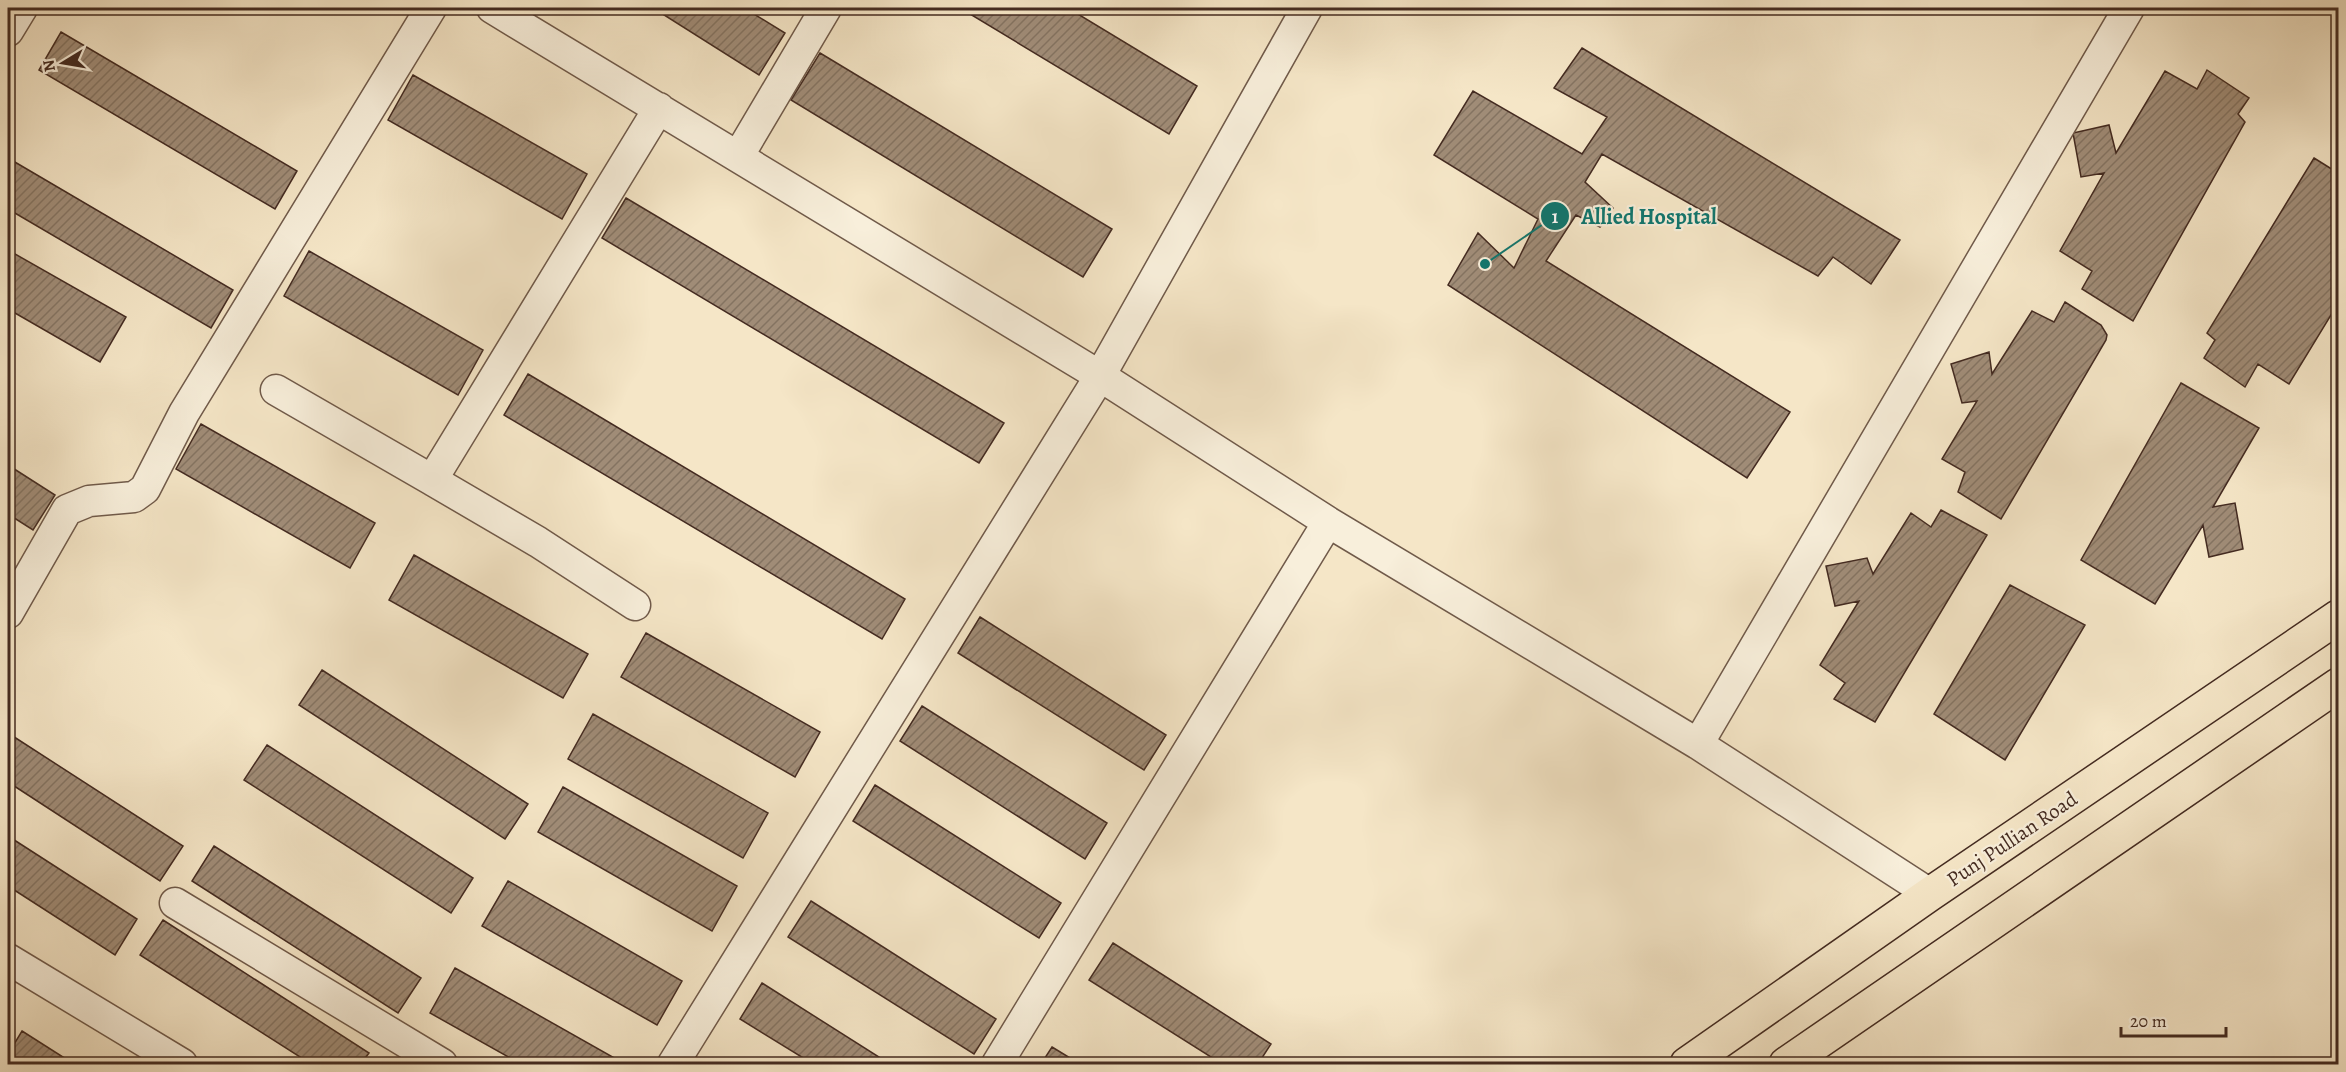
<svg xmlns="http://www.w3.org/2000/svg" width="2346" height="1072" viewBox="0 0 2346 1072" font-family="Alegreya,serif">
<style>
.building{fill:url(#building-hatch);stroke:#442b21;stroke-width:1.5}
.lines{fill:none;stroke-linecap:round;stroke-linejoin:round}
.street-casing{stroke:#705a4a;stroke-width:33}
.primary-casing{stroke:#442b21;stroke-width:36}
.street{stroke:#f8efdb;stroke-width:30}
.primary{stroke:#f5e6c7;stroke-width:33}
.labels{text-anchor:middle;stroke-width:4.5;stroke-linejoin:round;paint-order:stroke}
.street-label{font-size:21px;fill:#442b21;stroke:#f8efdb}
.leader{fill:none;stroke:#0f766e;stroke-width:2}
.callout-dot{fill:#0f766e;stroke:#f8efdb;stroke-width:2}
.mark-label{font-size:18px;text-anchor:middle;font-weight:bold;fill:#fff}
.callout-label{font-size:22px;text-anchor:middle;font-weight:bold;fill:#0f766e;stroke:#f8efdb;stroke-width:4.5;stroke-linejoin:round;paint-order:stroke}
</style>
<defs>
<pattern id="building-hatch" width="6" height="6" patternUnits="userSpaceOnUse" patternTransform="scale(1.5)"><rect width="6" height="6" fill="#a08c77"/><path d="M-1 1l2-2M0 6l6-6M5 7l2-2" fill="none" stroke="#847361"/></pattern>
</defs>
<rect width="100%" height="100%" fill="#f5e6c7"/>
<filter id="stains"><feTurbulence type="fractalNoise" baseFrequency=".00333" numOctaves="4"/><feColorMatrix values="0 0 0 0 .2 0 0 0 0 .09 0 0 0 0 .02 0 0 0 .5 -.17"/></filter>
<radialGradient id="worn" r=".72"><stop offset=".6" stop-color="#630" stop-opacity="0"/><stop offset="1" stop-color="#630" stop-opacity=".3"/></radialGradient>
<!-- building -->
<path class="building" d="M 653,8 L 744,8 L 785,33 L 759,75 Z
M 960,8 L 1068,8 L 1197,86 L 1169,134 Z
M 61,32 L 297,171 L 275,209 L 39,70 Z
M 1582,48 L 1900,240 L 1871,284 L 1833,257 L 1818,276 L 1602,154 L 1585,182 L 1613,208 L 1600,227 L 1576,215 L 1546,261 L 1790,412 L 1747,478 L 1448,285 L 1478,233 L 1514,268 L 1538,219 L 1434,155 L 1473,91 L 1582,154 L 1607,117 L 1554,88 Z
M 820,53 L 1112,229 L 1083,277 L 791,100 Z
M 2207,70 L 2249,98 L 2238,114 L 2245,122 L 2133,321 L 2082,289 L 2092,271 L 2060,251 L 2104,173 L 2081,177 L 2073,133 L 2109,125 L 2116,153 L 2165,71 L 2197,89 Z
M 413,75 L 587,174 L 562,219 L 388,120 Z
M 8,158 L 233,290 L 211,328 L 8,209 Z
M 2314,158 L 2338,173 L 2338,311 L 2337,305 L 2289,384 L 2258,364 L 2245,387 L 2204,358 L 2215,340 L 2207,333 Z
M 626,198 L 1004,423 L 979,463 L 602,238 Z
M 8,250 L 126,317 L 100,362 L 8,309 Z
M 309,251 L 483,350 L 458,395 L 284,296 Z
M 2065,302 L 2101,325 L 2107,335 L 2106,340 L 2001,519 L 1958,492 L 1965,472 L 1942,459 L 1977,401 L 1962,403 L 1951,364 L 1989,352 L 1992,374 L 2032,311 L 2054,322 Z
M 528,374 L 905,599 L 882,639 L 504,415 Z
M 2181,383 L 2259,428 L 2213,507 L 2235,503 L 2243,549 L 2209,557 L 2203,525 L 2155,604 L 2081,560 Z
M 201,424 L 375,523 L 350,568 L 176,469 Z
M 8,465 L 55,495 L 33,530 L 8,514 Z
M 1941,510 L 1987,535 L 1875,722 L 1834,699 L 1845,683 L 1820,665 L 1859,601 L 1835,606 L 1826,566 L 1867,558 L 1873,574 L 1911,513 L 1931,527 Z
M 414,555 L 588,654 L 563,698 L 389,600 Z
M 2010,585 L 2085,625 L 2005,760 L 1934,714 Z
M 980,617 L 1166,735 L 1144,770 L 958,653 Z
M 646,633 L 820,732 L 795,777 L 621,677 Z
M 322,670 L 528,804 L 505,839 L 299,705 Z
M 922,706 L 1107,823 L 1085,859 L 900,741 Z
M 593,714 L 768,813 L 743,858 L 568,759 Z
M 8,733 L 183,846 L 160,881 L 8,782 Z
M 267,745 L 473,878 L 451,913 L 244,780 Z
M 875,785 L 1061,903 L 1039,938 L 853,821 Z
M 563,787 L 737,886 L 712,931 L 538,832 Z
M 8,836 L 137,919 L 115,955 L 8,886 Z
M 214,846 L 421,978 L 398,1013 L 192,881 Z
M 508,881 L 682,981 L 657,1025 L 482,926 Z
M 811,901 L 996,1019 L 974,1054 L 788,937 Z
M 163,920 L 369,1053 L 361,1064 L 311,1064 L 140,955 Z
M 1113,943 L 1271,1044 L 1258,1064 L 1222,1064 L 1089,980 Z
M 455,968 L 625,1064 L 521,1064 L 430,1013 Z
M 762,983 L 890,1064 L 813,1064 L 740,1019 Z
M 22,1031 L 74,1064 L 8,1064 L 8,1054 Z
M 1052,1047 L 1080,1064 L 1041,1064 Z"/>
<g class="lines">
<defs>
<path id="street" d="M 492,8 L 1100,376 L 1328,522 L 1698,744 L 1930,894
M 8,31 L 22,8
M 739,155 L 826,8
M 276,390 L 432,480
M 635,605 L 538,542 L 432,480 L 659,108
M 8,613 L 67,510 L 89,501 L 134,497 L 145,489 L 184,413 L 431,8
M 1698,744 L 2129,8
M 175,903 L 442,1064
M 8,959 L 182,1064
M 673,1064 L 1100,376 L 1307,8
M 997,1064 L 1328,522"/>
<path id="primary" d="M 1687,1064 L 1930,894 L 2338,617
M 1786,1064 L 2338,685"/>
</defs>
<!-- street casing -->
<use href="#street" class="street-casing"/>
<!-- primary casing -->
<use href="#primary" class="primary-casing"/>
<!-- street -->
<use href="#street" class="street"/>
<!-- primary -->
<use href="#primary" class="primary"/>
</g>
<g class="labels">
<!-- street labels -->
<g class="street-label">
<text transform="translate(2012 839) rotate(-34)" y="7">Punj Pullian Road</text>
</g>
</g>
<!-- callouts -->
<path class="leader" d="M1485 264L1555 216"/>
<g class="callout-dot">
<circle cx="1485" cy="264" r="6"/>
<circle cx="1555" cy="216" r="15"/>
</g>
<g class="mark-label">
<text x="1555" y="223">1</text>
</g>
<g class="callout-label">
<text x="1649" y="224">Allied Hospital</text>
</g>
<!-- margin -->
<rect width="2346" height="1072" fill="none" stroke="#f5e6c7" stroke-width="30"/>
<rect x="9" y="9" width="2328" height="1054" fill="none" stroke="#442b21" stroke-width="3"/>
<rect x="15" y="15" width="2316" height="1042" fill="none" stroke="#442b21" stroke-width="1.5"/>
<!-- north arrow -->
<g transform="translate(63 63) rotate(259)" stroke="#f8efdb" stroke-width="4.5" paint-order="stroke">
<path d="M0-4.5L10 22L0 15L-10 22Z" fill="#442b21"/>
<text y="-9" font-size="16" font-weight="bold" text-anchor="middle" fill="#442b21">N</text>
</g>
<!-- scale -->
<path d="M2121 1027v9h105v-9" fill="none" stroke="#442b21" stroke-width="3"/>
<text x="2130" y="1027" font-size="18" fill="#442b21" stroke="#f8efdb" stroke-width="4.5" paint-order="stroke">20 m</text>
<rect width="100%" height="100%" filter="url(#stains)"/>
<rect width="100%" height="100%" fill="url(#worn)"/>
</svg>
